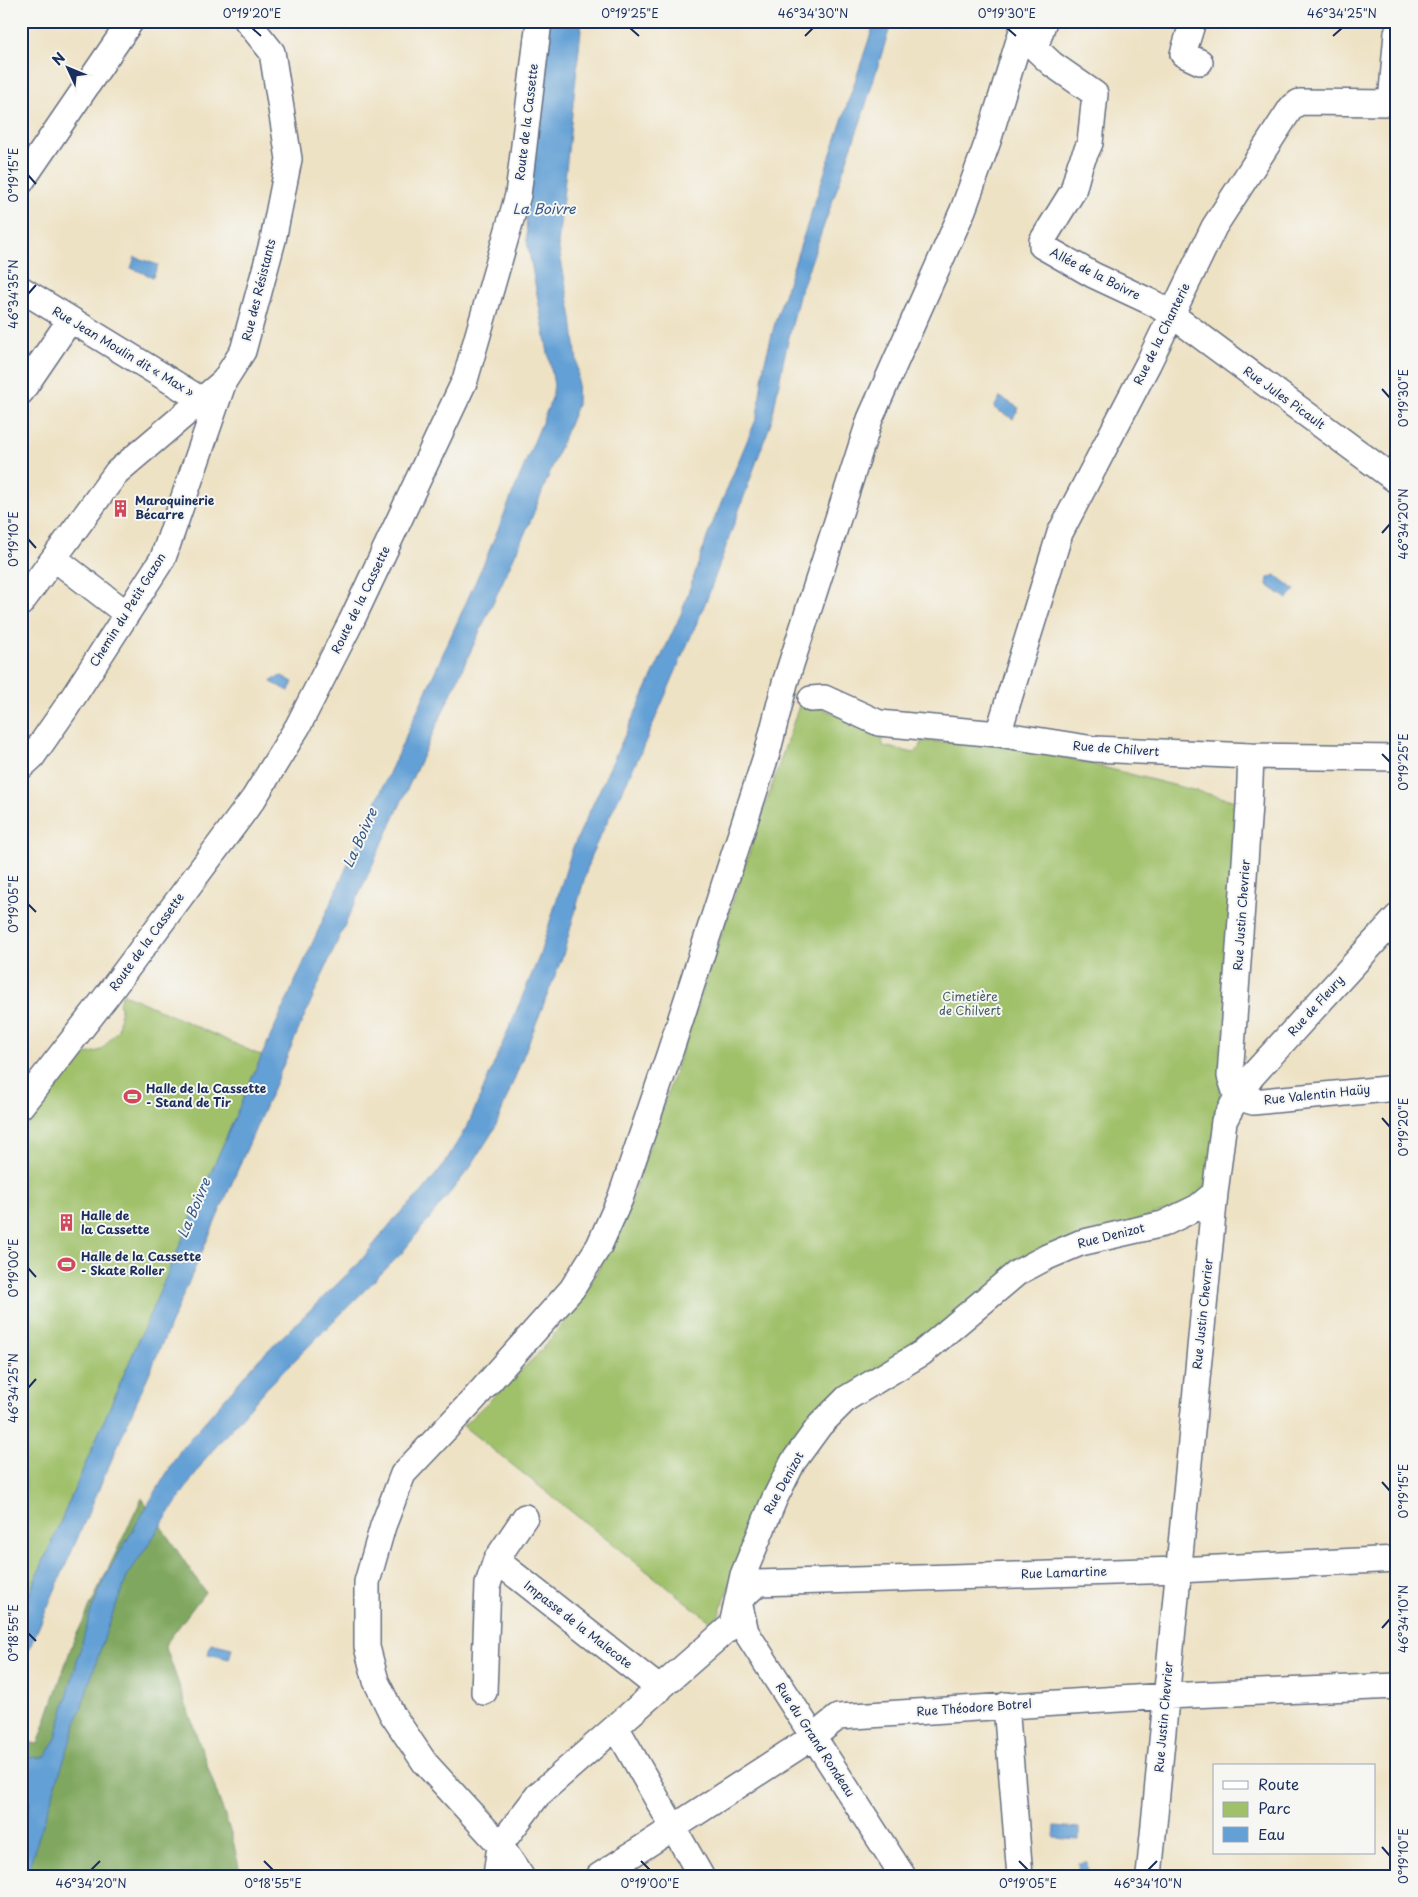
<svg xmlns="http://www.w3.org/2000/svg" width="1418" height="1897" viewBox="0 0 1418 1897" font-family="'Playpen Sans',sans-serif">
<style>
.green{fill:#a0c16a;stroke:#5e7864}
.forest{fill:#80a75e;stroke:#4e6b5e}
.water{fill:#64a0d5;stroke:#40689a}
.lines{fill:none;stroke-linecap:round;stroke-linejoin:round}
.minor-casing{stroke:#656e82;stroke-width:28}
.minor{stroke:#fff;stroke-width:25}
.ticks{fill:none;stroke:#1b2f5e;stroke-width:2}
.labels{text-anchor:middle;stroke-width:4;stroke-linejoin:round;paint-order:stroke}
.street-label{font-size:12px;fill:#1b2f5e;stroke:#f6f6f2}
.poi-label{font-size:12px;font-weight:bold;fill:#1b2f5e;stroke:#f6f6f2;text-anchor:start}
.park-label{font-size:12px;fill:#435b62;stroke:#f6f6f2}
.water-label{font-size:14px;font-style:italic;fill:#355788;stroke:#f6f6f2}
.neatline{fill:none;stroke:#1b2f5e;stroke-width:2}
.ticks-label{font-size:12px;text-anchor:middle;fill:#1b2f5e}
</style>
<rect width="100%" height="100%" fill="#f6f6f2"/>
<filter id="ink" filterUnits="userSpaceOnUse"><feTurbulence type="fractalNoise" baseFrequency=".02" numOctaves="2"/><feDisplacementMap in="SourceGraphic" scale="10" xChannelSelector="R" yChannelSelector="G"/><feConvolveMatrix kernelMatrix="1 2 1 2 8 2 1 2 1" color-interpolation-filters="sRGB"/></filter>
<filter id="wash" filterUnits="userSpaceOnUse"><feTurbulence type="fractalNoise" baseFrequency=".0096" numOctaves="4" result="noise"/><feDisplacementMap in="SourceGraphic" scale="20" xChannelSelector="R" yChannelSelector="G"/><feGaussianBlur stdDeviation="1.12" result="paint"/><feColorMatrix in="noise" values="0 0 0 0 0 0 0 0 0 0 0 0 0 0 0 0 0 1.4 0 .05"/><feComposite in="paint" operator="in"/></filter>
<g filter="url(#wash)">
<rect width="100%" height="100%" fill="#eee2c4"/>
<!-- green -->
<path class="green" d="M 801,700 L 881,732 L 883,746 L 914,753 L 920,747 L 921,741 L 1016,745 L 1240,802 L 1243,808 L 1217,1130 L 1211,1179 L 1193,1202 L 1074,1241 L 839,1398 L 737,1565 L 715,1625 L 463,1426 L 537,1355 L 580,1303 L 623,1224 Z
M 122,993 L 262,1056 L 21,1613 L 21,1131 L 74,1058 L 101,1050 L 118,1030 L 121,1006 L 119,1005 Z"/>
<!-- forest -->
<path class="forest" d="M 142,1498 L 205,1592 L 165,1645 L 232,1836 L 241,1876 L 21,1876 L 21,1741 L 38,1744 L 73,1642 Z"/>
<!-- water -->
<path class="water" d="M 547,21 L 582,21 L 558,244 L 572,318 L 578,371 L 577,405 L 530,522 L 332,953 L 21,1668 L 21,1613 L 253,1075 L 487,556 L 552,398 L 554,385 L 527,241 L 526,217 L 523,215 Z
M 875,21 L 892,21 L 860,123 L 799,296 L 784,358 L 771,423 L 764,441 L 707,599 L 640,754 L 591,855 L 563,955 L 495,1128 L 469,1169 L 401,1254 L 266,1389 L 206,1458 L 128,1575 L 107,1629 L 26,1876 L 21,1876 L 21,1837 L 30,1804 L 21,1790 L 21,1758 L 45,1757 L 55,1741 L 90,1614 L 105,1577 L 181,1449 L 259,1359 L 359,1263 L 395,1218 L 422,1192 L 444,1164 L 469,1123 L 539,957 L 573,847 L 681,614 L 709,532 L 757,417 L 764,365 L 776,319 Z
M 135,257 L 158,265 L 153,277 L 131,268 Z
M 1000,397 L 1019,408 L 1013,419 L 994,408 Z
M 1275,575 L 1295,590 L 1287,599 L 1267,585 L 1268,578 Z
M 282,676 L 293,682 L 289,691 L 271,682 L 273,679 Z
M 211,1643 L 232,1648 L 229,1659 L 208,1654 Z
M 1055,1826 L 1079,1828 L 1079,1840 L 1054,1838 Z
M 1087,1862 L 1088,1876 L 1079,1876 L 1078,1863 Z"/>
</g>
<g filter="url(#ink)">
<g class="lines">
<defs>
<path id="minor" d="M 1044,21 L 1037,42 L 1037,50 L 1052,64 L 1095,94 L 1090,143 L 1080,165 L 1073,191 L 1042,241 L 1042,246 L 1093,275 L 1155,304 L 1172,315 L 1397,481
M 1193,21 L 1183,54 L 1200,62
M 21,182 L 131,21
M 21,289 L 200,399
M 21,392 L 70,320
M 54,558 L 127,614
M 21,603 L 117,472 L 224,381 L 243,351 L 273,240 L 289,159 L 272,52 L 247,21
M 811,699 L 824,698 L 879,723 L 998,734 L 1094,749 L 1251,756 L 1397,758
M 998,734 L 1060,533 L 1148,364 L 1214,227 L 1291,108 L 1299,102 L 1391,103 L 1397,33
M 21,767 L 32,757 L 66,708 L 163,558 L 224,381
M 1397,917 L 1252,1076 L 1237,1097 L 1253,1102 L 1397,1088
M 21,1106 L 106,997 L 254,798 L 298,726 L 351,622 L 465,380 L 518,195 L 539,21
M 525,1517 L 496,1560 L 660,1689
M 739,1600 L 758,1583 L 1178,1570 L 1397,1559
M 739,1602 L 746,1632 L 903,1876
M 484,1692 L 488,1584 L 496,1560
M 1006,1705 L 1020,1876
M 616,1727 L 701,1876
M 496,1876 L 500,1845 L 538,1795 L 732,1625 L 743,1575 L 774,1500 L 793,1462 L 820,1425 L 847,1398 L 922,1353 L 1017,1273 L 1047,1257 L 1080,1243 L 1163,1224 L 1198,1207 L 1215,1193
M 521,1876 L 500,1845 L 425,1763 L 392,1714 L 376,1681 L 367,1647 L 367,1582 L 383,1526 L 403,1474 L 473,1400 L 572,1289 L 599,1246 L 620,1199 L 669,1055 L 768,750 L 785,683 L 870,419 L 963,210 L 988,141 L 1025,21
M 599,1876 L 813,1737 L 838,1717 L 1166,1696 L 1397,1686
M 1149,1876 L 1215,1193 L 1224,1121 L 1237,1097 L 1230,1076 L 1249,805 L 1251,756"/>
</defs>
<!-- minor casing -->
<use href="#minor" class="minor-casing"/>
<!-- minor -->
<use href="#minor" class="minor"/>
</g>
</g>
<!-- ticks -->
<path class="ticks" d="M 252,28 L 261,36M 630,28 L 639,36M 1007,28 L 1016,36M 805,36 L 813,28M 1333,36 L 1342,28M 28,175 L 36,184M 28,294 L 36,285M 1382,389 L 1390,398M 1382,533 L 1390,524M 28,539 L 36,548M 1382,754 L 1390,762M 28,904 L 36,912M 1382,1118 L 1390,1127M 28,1268 L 36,1277M 28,1388 L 36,1379M 1382,1482 L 1390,1491M 1382,1628 L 1390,1619M 28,1633 L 36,1641M 1382,1847 L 1390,1856M 264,1861 L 273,1870M 641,1861 L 650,1870M 1019,1861 L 1028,1870M 91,1870 L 100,1861M 1148,1870 L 1157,1861"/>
<!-- icons -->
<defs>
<symbol id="building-bare" viewBox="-9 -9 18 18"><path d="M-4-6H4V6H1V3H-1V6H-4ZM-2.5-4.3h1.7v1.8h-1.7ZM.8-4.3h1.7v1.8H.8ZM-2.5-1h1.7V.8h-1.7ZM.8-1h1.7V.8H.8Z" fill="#d1495b" stroke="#f6f6f2" stroke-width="2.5" paint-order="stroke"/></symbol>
<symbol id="stadium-bare" viewBox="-9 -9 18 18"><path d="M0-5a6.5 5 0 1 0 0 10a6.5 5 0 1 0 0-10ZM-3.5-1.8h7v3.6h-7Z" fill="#d1495b" stroke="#f6f6f2" stroke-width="2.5" paint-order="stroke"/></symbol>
</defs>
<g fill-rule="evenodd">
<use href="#building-bare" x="108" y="496" width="25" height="25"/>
<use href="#stadium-bare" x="120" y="1084" width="25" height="25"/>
<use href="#building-bare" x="54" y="1210" width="25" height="25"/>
<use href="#stadium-bare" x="54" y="1252" width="25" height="25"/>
</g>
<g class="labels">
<!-- street labels -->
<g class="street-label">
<text transform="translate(527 122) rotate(-83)" y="4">Route de la Cassette</text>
<text transform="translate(1095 274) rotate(27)" y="4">Allée de la Boivre</text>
<text transform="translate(259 290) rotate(-76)" y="4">Rue des Résistants</text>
<text transform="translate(1162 334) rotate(-64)" y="4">Rue de la Chanterie</text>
<text transform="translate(123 352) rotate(31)" y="4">Rue Jean Moulin dit « Max »</text>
<text transform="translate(1284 398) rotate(36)" y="4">Rue Jules Picault</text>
<text transform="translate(361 600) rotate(-64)" y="4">Route de la Cassette</text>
<text transform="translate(128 610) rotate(-58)" y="4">Chemin du Petit Gazon</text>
<text transform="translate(1116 749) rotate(4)" y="4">Rue de Chilvert</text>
<text transform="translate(1242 915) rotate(-86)" y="4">Rue Justin Chevrier</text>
<text transform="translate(147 942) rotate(-54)" y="4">Route de la Cassette</text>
<text transform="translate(1316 1006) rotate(-48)" y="4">Rue de Fleury</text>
<text transform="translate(1317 1095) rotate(-6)" y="4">Rue Valentin Haüy</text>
<text transform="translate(1111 1236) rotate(-14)" y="4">Rue Denizot</text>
<text transform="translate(1203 1314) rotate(-84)" y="4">Rue Justin Chevrier</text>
<text transform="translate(784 1483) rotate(-61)" y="4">Rue Denizot</text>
<text transform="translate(1064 1573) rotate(-2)" y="4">Rue Lamartine</text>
<text transform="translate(578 1625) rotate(38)" y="4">Impasse de la Malecote</text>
<text transform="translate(974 1708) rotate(-4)" y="4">Rue Théodore Botrel</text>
<text transform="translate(1164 1717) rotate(-85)" y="4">Rue Justin Chevrier</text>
<text transform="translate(815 1740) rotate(57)" y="4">Rue du Grand Rondeau</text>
</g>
<!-- poi labels -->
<g class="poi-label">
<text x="135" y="505">Maroquinerie<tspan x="135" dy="14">Bécarre</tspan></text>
<text x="146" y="1093">Halle de la Cassette<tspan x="146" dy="14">- Stand de Tir</tspan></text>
<text x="81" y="1220">Halle de<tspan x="81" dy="14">la Cassette</tspan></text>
<text x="81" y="1261">Halle de la Cassette<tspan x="81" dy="14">- Skate Roller</tspan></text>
</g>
<!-- park labels -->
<g class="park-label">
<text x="970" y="1001">Cimetière<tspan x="970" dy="14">de Chilvert</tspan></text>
</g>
<!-- water labels -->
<g class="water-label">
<text x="544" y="214">La Boivre</text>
<text transform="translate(360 838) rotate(-66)" y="5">La Boivre</text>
<text transform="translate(194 1208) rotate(-67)" y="5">La Boivre</text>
</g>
</g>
<!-- margin -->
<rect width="1418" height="1897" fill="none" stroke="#f6f6f2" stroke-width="55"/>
<!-- legend -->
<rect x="1213" y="1764" width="162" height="90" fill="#f6f6f2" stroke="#9ea6b7"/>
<rect x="1223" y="1781" width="25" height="8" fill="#ffffff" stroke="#9ea6b7"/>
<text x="1258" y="1790" font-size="15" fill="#1b2f5e">Route</text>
<rect x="1223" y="1802" width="25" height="15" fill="#a0c16a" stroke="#9ea6b7"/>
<text x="1258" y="1814" font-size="15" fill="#1b2f5e">Parc</text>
<rect x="1223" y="1827" width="25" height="15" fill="#64a0d5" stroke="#9ea6b7"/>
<text x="1258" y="1840" font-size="15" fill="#1b2f5e">Eau</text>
<!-- north arrow -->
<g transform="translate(68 68) rotate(314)" stroke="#f6f6f2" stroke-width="4" paint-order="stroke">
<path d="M0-4L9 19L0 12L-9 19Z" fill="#1b2f5e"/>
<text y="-8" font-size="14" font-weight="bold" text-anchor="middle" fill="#1b2f5e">N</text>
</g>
<rect x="28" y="28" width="1362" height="1842" class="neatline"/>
<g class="ticks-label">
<text x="252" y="18">0°19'20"E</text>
<text x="630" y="18">0°19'25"E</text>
<text x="813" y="18">46°34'30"N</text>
<text x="1007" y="18">0°19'30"E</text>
<text x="1342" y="18">46°34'25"N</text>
<text transform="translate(14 175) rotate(-90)" y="4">0°19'15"E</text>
<text transform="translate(14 294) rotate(-90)" y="4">46°34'35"N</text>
<text transform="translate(1404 398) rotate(-90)" y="4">0°19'30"E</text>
<text transform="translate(1404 524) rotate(-90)" y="4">46°34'20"N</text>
<text transform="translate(14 539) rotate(-90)" y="4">0°19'10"E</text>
<text transform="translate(1404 762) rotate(-90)" y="4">0°19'25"E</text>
<text transform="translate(14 904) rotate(-90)" y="4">0°19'05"E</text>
<text transform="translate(1404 1127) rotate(-90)" y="4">0°19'20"E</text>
<text transform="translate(14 1268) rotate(-90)" y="4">0°19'00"E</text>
<text transform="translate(14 1388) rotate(-90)" y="4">46°34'25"N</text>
<text transform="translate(1404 1491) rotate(-90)" y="4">0°19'15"E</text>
<text transform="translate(1404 1619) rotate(-90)" y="4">46°34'10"N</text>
<text transform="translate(14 1633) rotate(-90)" y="4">0°18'55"E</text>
<text transform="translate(1404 1856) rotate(-90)" y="4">0°19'10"E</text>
<text x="91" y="1888">46°34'20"N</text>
<text x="273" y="1888">0°18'55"E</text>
<text x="650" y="1888">0°19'00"E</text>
<text x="1028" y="1888">0°19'05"E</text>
<text x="1148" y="1888">46°34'10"N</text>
</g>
</svg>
